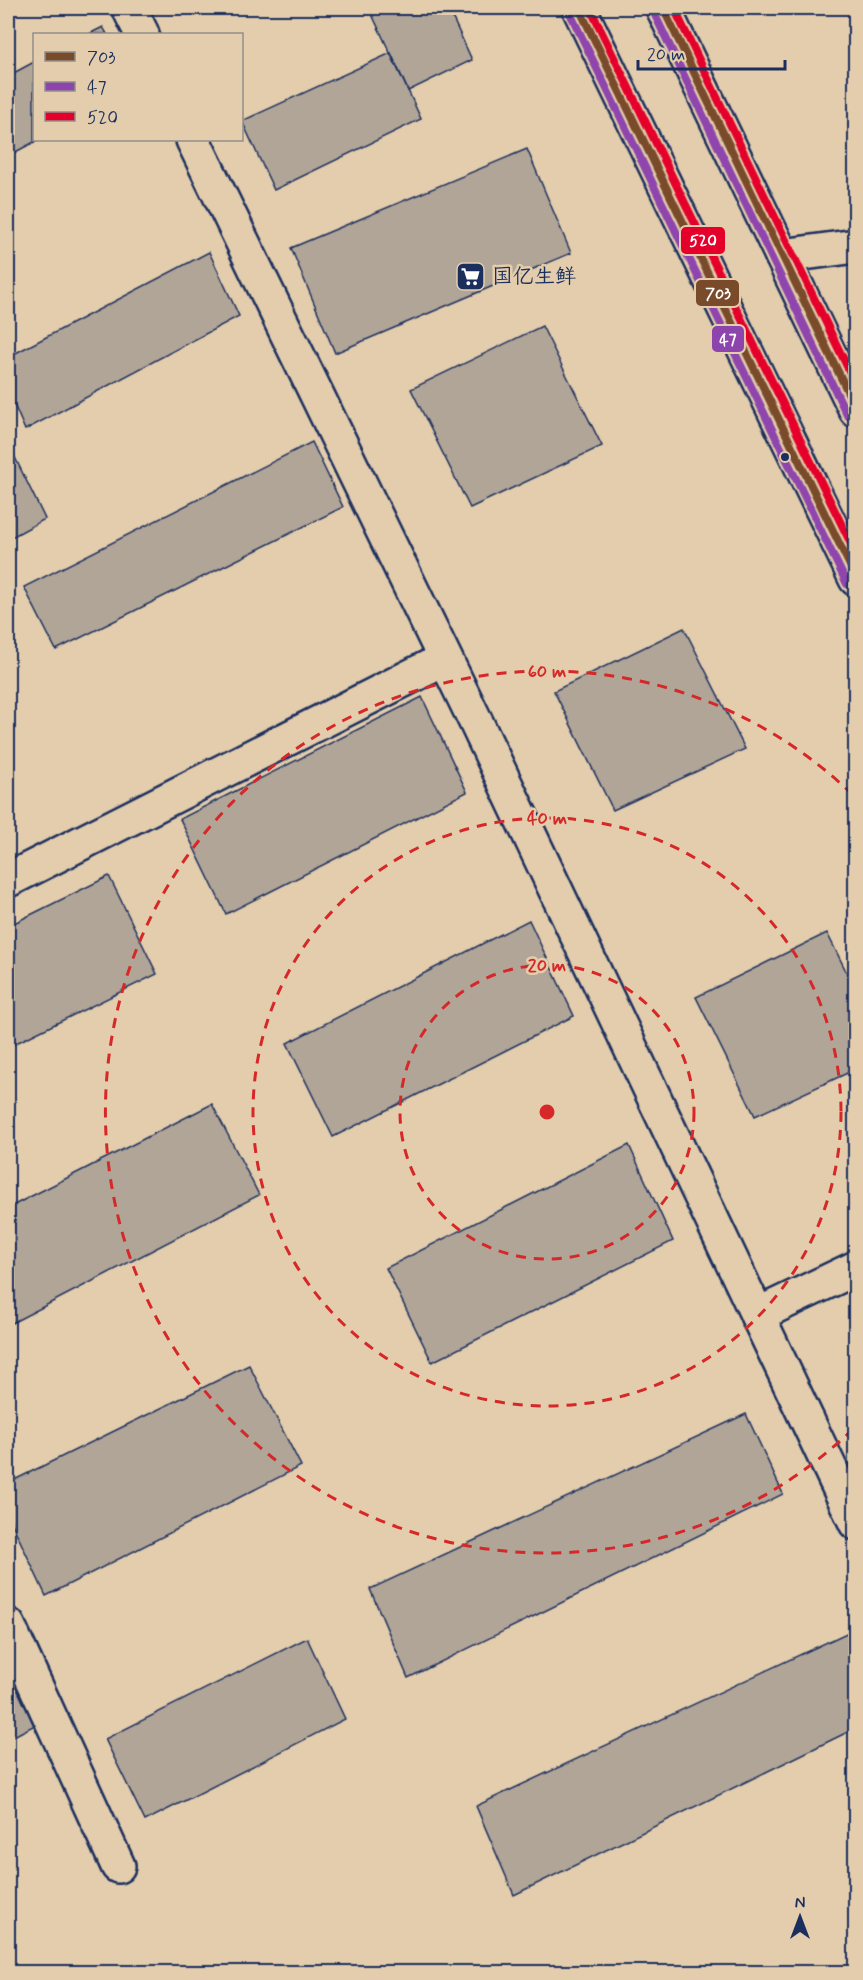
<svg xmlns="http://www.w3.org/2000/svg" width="863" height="1980" viewBox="0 0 863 1980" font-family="Mynerve,'LXGW WenKai TC',sans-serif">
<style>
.building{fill:#b1a598;stroke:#1b2f5e;stroke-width:1.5}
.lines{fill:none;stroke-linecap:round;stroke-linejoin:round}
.minor-casing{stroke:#1b2f5e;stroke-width:38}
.primary-casing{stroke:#1b2f5e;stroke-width:38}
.minor{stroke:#e3cdac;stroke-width:33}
.primary{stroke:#e3cdac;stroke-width:33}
.bus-1-casing{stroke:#e3cdac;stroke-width:12}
.bus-2-casing{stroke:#e3cdac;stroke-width:12}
.bus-3-casing{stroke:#e3cdac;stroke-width:12}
.bus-1{stroke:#7a4b2a;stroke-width:8}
.bus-2{stroke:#8e44ad;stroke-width:8}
.bus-3{stroke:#e4002b;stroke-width:8}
.ring{fill:none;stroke:#d62828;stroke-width:3;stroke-dasharray:10 8}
.bus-dot{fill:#1b2f5e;stroke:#e3cdac;stroke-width:2}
.labels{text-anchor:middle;stroke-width:5;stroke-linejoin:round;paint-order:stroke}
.poi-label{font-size:21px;fill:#1b2f5e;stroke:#e3cdac;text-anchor:start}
.centre{fill:#d62828;stroke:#e3cdac;stroke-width:3}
.ring-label{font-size:18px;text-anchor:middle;font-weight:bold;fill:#d62828;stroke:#e3cdac;stroke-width:5;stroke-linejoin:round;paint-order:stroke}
.line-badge{stroke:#e3cdac;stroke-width:2}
.badge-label{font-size:16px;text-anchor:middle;font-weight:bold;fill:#fff}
</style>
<rect width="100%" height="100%" fill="#e3cdac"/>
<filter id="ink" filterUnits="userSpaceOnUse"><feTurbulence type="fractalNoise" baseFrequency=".0167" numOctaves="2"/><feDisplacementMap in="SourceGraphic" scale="12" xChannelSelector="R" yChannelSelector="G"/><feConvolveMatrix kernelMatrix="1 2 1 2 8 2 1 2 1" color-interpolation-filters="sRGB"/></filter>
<g filter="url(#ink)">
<!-- building -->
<path class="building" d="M 369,8 L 448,8 L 472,60 L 408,91 Z
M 103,27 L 107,34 L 89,34 Z
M 391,53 L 421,119 L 274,190 L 242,121 Z
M 34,62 L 34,140 L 38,140 L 8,156 L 8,76 Z
M 527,149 L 571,253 L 335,353 L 291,248 Z
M 209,252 L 239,316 L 25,430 L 12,400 L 8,403 L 8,357 Z
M 542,326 L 602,446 L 470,508 L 411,389 Z
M 312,442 L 343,507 L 56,650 L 24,587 Z
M 8,443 L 45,519 L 8,539 Z
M 684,628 L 745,749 L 613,810 L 554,691 Z
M 422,697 L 467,792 L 226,914 L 180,819 Z
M 109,876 L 157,974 L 8,1047 L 8,926 Z
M 529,920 L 574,1016 L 333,1137 L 287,1043 Z
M 827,933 L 856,991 L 856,1069 L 755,1116 L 696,997 Z
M 212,1104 L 259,1195 L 8,1325 L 8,1208 Z
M 629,1145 L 673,1241 L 432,1362 L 386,1268 Z
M 249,1365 L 301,1466 L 46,1596 L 8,1515 L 8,1483 Z
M 746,1414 L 783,1494 L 408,1678 L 370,1589 Z
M 853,1630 L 856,1636 L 856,1728 L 514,1895 L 476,1806 Z
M 307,1638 L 345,1719 L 145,1821 L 105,1739 Z
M 8,1663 L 37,1724 L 8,1739 Z"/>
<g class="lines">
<defs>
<path id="minor" d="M 129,8 L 142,34
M 193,140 L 475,720 L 856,1523
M 782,256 L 856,246
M 8,880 L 445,659
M 757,1315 L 856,1268
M 8,1625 L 118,1866"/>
<path id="primary" d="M 579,8 L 856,579
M 663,8 L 856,410"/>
</defs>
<!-- minor casing -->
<use href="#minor" class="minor-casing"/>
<!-- primary casing -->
<use href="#primary" class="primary-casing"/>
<!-- minor -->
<use href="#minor" class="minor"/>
<!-- primary -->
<use href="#primary" class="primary"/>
<defs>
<path id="bus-1" d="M 579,8 L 856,578
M 663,8 L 856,409"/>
<path id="bus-2" d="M 570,13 L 847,584
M 654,13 L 847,415"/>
<path id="bus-3" d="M 590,8 L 856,554
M 674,8 L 856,385"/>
</defs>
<!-- bus-1 casing -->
<use href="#bus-1" class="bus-1-casing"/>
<!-- bus-2 casing -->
<use href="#bus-2" class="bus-2-casing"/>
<!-- bus-3 casing -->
<use href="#bus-3" class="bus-3-casing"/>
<!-- bus-1 -->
<use href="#bus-1" class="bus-1"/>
<!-- bus-2 -->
<use href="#bus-2" class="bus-2"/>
<!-- bus-3 -->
<use href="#bus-3" class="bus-3"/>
</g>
</g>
<!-- distance rings -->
<g class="ring">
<circle cx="547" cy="1112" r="147"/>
<circle cx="547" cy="1112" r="294"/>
<path d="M853 1429A441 441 0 1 1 853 795"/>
</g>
<!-- icons -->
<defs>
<symbol id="supermarket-square" viewBox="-11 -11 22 22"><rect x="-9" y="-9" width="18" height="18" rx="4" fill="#1b2f5e" stroke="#e3cdac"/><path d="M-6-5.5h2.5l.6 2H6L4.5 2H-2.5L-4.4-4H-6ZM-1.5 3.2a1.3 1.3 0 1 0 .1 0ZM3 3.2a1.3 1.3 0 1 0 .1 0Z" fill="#fff"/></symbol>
</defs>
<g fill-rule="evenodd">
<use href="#supermarket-square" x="454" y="260" width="33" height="33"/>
</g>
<!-- markers -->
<circle class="bus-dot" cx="785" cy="457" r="5"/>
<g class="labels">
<!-- poi labels -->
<g class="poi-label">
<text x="492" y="283">国亿生鲜</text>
</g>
</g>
<circle cx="547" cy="1112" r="9" class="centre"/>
<g class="ring-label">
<text x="547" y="677">60 m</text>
<text x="547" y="824">40 m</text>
<text x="547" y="971">20 m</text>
</g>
<g class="line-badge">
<rect x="680" y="226" width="46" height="29" rx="6" fill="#e4002b"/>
<rect x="695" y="279" width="45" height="28" rx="6" fill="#7a4b2a"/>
<rect x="711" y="325" width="34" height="28" rx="6" fill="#8e44ad"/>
</g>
<g class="badge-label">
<text x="703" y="246">520</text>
<text x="718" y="299">703</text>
<text x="728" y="345">47</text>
</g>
<!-- margin -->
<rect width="863" height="1980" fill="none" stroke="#e3cdac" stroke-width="30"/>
<rect x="15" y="15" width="833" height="1950" fill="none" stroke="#1b2f5e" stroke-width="2" filter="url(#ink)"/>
<!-- legend -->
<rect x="33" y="33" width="210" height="108" fill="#e3cdac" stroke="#938e8d" stroke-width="1.5"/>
<rect x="45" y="52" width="30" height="9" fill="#7a4b2a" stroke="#938e8d" stroke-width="1.5"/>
<text x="87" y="63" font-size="18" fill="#1b2f5e">703</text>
<rect x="45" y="82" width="30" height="9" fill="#8e44ad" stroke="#938e8d" stroke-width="1.5"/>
<text x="87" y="93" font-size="18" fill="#1b2f5e">47</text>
<rect x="45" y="112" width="30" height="9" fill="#e4002b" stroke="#938e8d" stroke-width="1.5"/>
<text x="87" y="123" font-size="18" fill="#1b2f5e">520</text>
<!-- north arrow -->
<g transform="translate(800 1917)" stroke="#e3cdac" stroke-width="4.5" paint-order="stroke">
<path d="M0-4.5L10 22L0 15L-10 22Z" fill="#1b2f5e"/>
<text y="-9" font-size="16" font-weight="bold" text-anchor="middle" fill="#1b2f5e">N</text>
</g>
<!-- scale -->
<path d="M638 60v9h147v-9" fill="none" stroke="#1b2f5e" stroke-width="3"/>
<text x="647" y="60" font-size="18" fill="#1b2f5e" stroke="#e3cdac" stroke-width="4.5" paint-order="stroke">20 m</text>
</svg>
